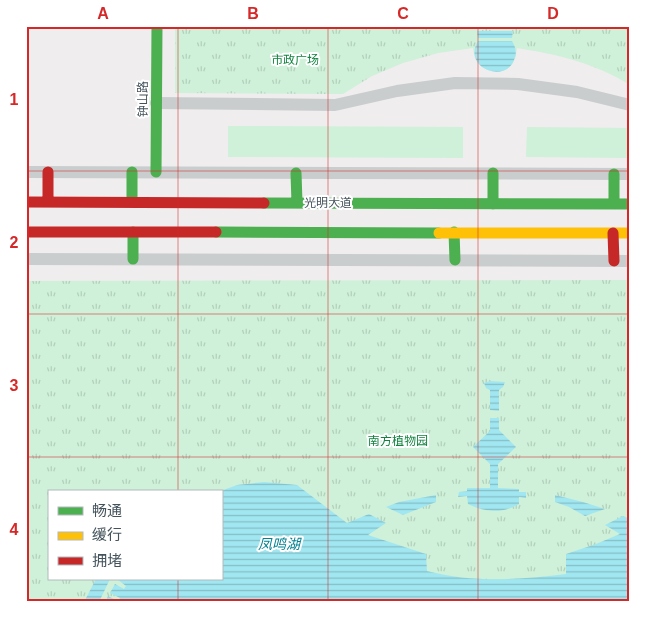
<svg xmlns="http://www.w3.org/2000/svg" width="656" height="628" viewBox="0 0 656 628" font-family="Arial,'Noto Sans SC',sans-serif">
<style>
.green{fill:#cff0d9}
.park{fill:url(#park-tufts);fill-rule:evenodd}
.water{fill:url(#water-rules)}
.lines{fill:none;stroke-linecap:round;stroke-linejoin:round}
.street{stroke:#c9cdce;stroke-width:12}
.fast{stroke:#4caf50;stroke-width:11}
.slow{stroke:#ffc107;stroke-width:11}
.jam{stroke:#c62828;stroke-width:11}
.grid{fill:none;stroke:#d62828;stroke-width:1;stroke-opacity:0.55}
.labels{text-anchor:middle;stroke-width:4;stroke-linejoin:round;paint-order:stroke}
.park-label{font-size:12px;fill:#0f823e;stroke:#fff}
.street-label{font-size:12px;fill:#43525b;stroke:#fff}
.water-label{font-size:14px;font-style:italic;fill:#038091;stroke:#fff}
.neatline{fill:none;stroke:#d62828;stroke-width:2}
.grid-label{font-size:16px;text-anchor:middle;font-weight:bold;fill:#d62828}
</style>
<defs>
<pattern id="park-tufts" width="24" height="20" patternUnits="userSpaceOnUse" patternTransform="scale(1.25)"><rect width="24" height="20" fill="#cff0d9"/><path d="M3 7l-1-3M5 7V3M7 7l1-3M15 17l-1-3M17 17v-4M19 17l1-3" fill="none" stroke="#b3d0bc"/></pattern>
<pattern id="water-rules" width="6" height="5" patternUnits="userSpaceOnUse" patternTransform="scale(1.25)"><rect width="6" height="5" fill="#a1e7f1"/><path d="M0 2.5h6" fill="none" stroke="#85bec6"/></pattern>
</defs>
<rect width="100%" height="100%" fill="#efeded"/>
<!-- green -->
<path class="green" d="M 228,126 L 463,127 L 463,158 L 228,157 Z
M 527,127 L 630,128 L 630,158 L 526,157 Z"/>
<!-- park -->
<path class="park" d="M 175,26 L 630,26 L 630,85 C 595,63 556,54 517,48 C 516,53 516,58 513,63 C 506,75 486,73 478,63 C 474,58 474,53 473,48 L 438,53 L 403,63 L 372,76 L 343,94 L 175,93 Z
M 630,280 L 630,602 L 26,602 L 26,281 ZM 49,492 L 221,492 L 221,579 L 49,579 Z"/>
<!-- water -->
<path class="water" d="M 477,31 L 513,31 L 512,38 L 478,38 Z
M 478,41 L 512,41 C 516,48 517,52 514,60 C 505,84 462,68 478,41 Z
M 490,381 L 505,382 L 503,387 L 499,390 L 499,411 L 490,410 L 490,390 L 486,388 L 484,383 Z
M 490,418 L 499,418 L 499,430 L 516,447 L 498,464 L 498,488 L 519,489 L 519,492 L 526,492 L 526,498 L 519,497 L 519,504 C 502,514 484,512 468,504 L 467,496 L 458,497 L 459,492 L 467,491 L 467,488 L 490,488 L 490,464 L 473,447 L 490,431 Z
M 264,482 L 297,485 L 347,523 L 369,514 L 386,523 L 368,535 L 426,554 L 427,571 C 473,583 518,580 566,574 L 566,554 L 596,544 L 620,534 L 605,525 L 623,516 L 630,519 L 630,602 L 105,602 L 108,596 L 118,601 L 120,598 L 110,593 L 115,584 L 124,589 L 126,586 L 117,579 L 221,579 L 221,492 L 218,492 L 237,485 Z
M 436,495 L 436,502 L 403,515 L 386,507 L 399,502 Z
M 555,495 L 583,502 L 605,509 L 585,516 L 569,507 L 555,502 Z
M 96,579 L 110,579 L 99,602 L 84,602 Z"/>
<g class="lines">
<!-- street -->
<path class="street" d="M 156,103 L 335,105 L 397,91 L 455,83 L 518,84 L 577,92 L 630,105
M 26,172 L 630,174
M 26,259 L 630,261"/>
<!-- fast -->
<path class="fast" d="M 132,172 L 132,202
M 156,172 L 157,26
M 296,173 L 297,203
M 493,173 L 493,204
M 614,174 L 614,204
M 264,203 L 630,204
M 133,232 L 133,259
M 216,232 L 439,233
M 454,232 L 455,260"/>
<!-- slow -->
<path class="slow" d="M 439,233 L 630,233"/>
<!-- jam -->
<path class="jam" d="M 48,172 L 48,202
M 26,202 L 264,203
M 26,232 L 216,232
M 613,233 L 614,261"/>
</g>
<!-- grid -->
<path class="grid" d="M 178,26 L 178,492M 328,26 L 328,602M 478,26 L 478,602M 26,171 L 630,171M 26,314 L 630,314M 26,457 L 630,457M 178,579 L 178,602"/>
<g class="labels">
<!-- park labels -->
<g class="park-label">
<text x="295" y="64">市政广场</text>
<text x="398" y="445">南方植物园</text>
</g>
<!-- street labels -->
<g class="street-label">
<text transform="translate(143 99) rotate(-90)" y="4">钟山路</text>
<text x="328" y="207">光明大道</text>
</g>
<!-- water labels -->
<g class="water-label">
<text x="279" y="549">凤鸣湖</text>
</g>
</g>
<!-- border -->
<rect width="656" height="628" fill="none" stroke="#ffffff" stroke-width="55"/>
<!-- legend -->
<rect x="48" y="490" width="175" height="90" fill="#ffffff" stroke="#b4babd"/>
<rect x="58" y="507" width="25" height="8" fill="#4caf50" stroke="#b4babd"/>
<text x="92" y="516" font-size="15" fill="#43525b">畅通</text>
<rect x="58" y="532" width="25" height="8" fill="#ffc107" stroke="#b4babd"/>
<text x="92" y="540" font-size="15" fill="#43525b">缓行</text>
<rect x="58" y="557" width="25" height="8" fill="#c62828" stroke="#b4babd"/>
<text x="92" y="566" font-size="15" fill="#43525b">拥堵</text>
<rect x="28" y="28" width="600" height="572" class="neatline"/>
<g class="grid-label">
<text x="103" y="19">A</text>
<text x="253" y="19">B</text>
<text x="403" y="19">C</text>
<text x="553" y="19">D</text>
<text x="14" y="105">1</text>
<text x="14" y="248">2</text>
<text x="14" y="391">3</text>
<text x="14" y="535">4</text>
</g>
</svg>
